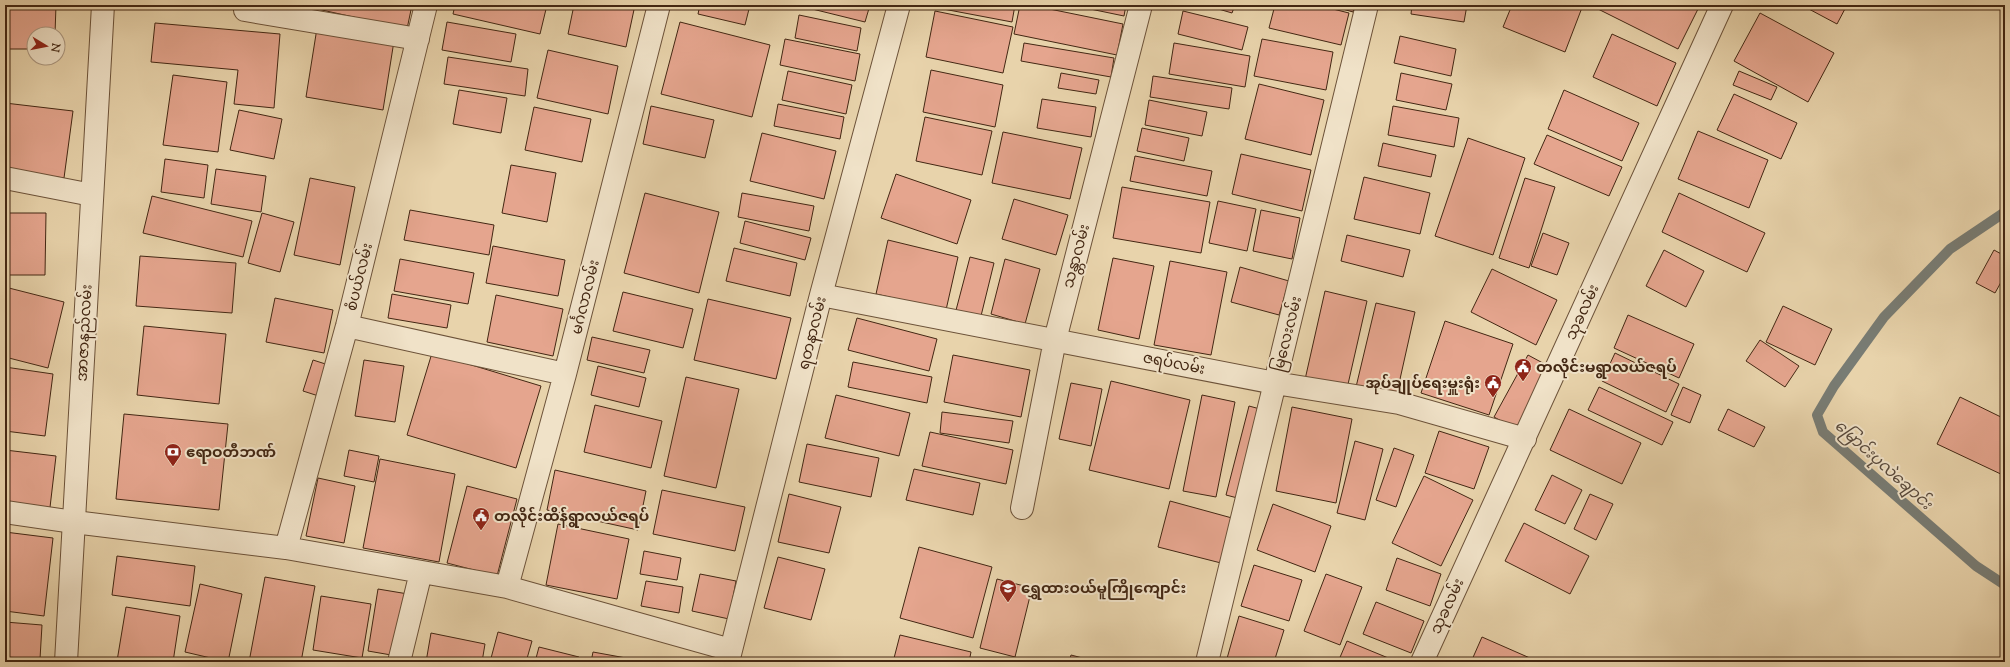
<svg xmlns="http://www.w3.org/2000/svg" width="2010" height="667" viewBox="0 0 2010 667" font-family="'Sorts Mill Goudy','Noto Sans Myanmar',serif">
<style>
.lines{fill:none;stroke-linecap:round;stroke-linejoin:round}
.stream{stroke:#787c74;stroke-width:10}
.building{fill:#e5a58e;stroke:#432713}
.minor-casing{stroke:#6c5239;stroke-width:24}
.tertiary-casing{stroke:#6c5239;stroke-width:24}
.minor{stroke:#f0e2c8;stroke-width:22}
.tertiary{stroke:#f0e2c8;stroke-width:22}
.labels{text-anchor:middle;stroke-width:4;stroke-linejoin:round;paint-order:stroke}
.street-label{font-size:15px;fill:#432713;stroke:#f0e2c8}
.poi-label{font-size:15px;font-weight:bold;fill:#432713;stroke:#f0e2c8;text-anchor:start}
.water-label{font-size:16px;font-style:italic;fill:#594a3c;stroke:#f0e2c8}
</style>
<rect width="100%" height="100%" fill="#e8d3ab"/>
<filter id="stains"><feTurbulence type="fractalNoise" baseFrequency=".005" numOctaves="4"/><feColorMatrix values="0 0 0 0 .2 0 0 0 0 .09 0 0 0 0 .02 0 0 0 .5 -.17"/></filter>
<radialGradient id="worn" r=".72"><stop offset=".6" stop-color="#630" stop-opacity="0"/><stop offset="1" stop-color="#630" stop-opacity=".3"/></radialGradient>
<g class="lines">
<!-- stream -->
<path class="stream" d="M 2005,212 L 1950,249 L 1884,317 L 1834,386 L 1817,415 L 1823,432 L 1976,566 L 2005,585"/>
</g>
<!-- building -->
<path class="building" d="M 5,5 L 56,5 L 55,34 L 34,34 L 34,49 L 5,49 Z
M 314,5 L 412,5 L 407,29 L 313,8 Z
M 455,5 L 547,5 L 540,34 L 453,14 Z
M 574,5 L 635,5 L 626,47 L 568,34 Z
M 700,5 L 750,5 L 745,25 L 698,14 Z
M 796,5 L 870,5 L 865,22 Z
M 939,5 L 1015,5 L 1012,22 L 938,8 Z
M 1020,5 L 1030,5 L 1123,24 L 1117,55 L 1014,34 Z
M 1071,5 L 1126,5 L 1124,16 Z
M 1205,5 L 1235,5 L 1232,13 Z
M 1275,5 L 1317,5 L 1349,13 L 1341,45 L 1269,28 Z
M 1329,5 L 1355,5 L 1353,12 Z
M 1412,5 L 1467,5 L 1464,22 L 1411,14 Z
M 1512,5 L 1583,5 L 1565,52 L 1503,27 Z
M 1600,5 L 1700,5 L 1678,49 L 1598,9 Z
M 1808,5 L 1847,5 L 1837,24 L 1807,8 Z
M 935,11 L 1013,27 L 1003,73 L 926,57 Z
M 1183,11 L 1248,27 L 1242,50 L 1178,34 Z
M 1760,13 L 1834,53 L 1808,102 L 1734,61 Z
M 799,15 L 861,28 L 857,51 L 795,38 Z
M 447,22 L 516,34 L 511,62 L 442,50 Z
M 680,22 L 770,45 L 752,117 L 661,94 Z
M 155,23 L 280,34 L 274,108 L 234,104 L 238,70 L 151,62 Z
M 317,28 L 394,41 L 383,110 L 306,97 Z
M 1612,34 L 1676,63 L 1657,106 L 1593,77 Z
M 1400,36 L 1456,49 L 1451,76 L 1394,63 Z
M 785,39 L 860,54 L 855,81 L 780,65 Z
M 1262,39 L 1333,52 L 1326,90 L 1254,76 Z
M 1024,43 L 1114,58 L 1111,77 L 1021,61 Z
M 1174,43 L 1250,56 L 1245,87 L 1169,74 Z
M 548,50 L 618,66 L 608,114 L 537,98 Z
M 448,57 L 528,69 L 525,96 L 444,84 Z
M 931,70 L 1003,85 L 995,127 L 923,112 Z
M 788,71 L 852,85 L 846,114 L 782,100 Z
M 1739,71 L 1777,87 L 1771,100 L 1733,85 Z
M 1061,73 L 1099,80 L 1096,94 L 1058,88 Z
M 1401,73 L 1452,84 L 1446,110 L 1396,100 Z
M 173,75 L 227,82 L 218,152 L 163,145 Z
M 1153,76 L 1232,88 L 1229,109 L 1150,97 Z
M 1259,84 L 1324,100 L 1311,155 L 1245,139 Z
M 459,90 L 507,98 L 501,133 L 453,124 Z
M 1564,90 L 1639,123 L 1622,161 L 1548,129 Z
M 1734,94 L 1797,123 L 1781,159 L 1717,130 Z
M 1042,99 L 1096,107 L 1091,137 L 1037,128 Z
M 1149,100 L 1207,112 L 1202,136 L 1145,125 Z
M 5,103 L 73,111 L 64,178 L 5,170 Z
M 778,104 L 844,117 L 840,139 L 774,126 Z
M 651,106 L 714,120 L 705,158 L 643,144 Z
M 1393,106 L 1459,118 L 1454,147 L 1388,135 Z
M 534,107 L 591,119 L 582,162 L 525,150 Z
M 239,110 L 282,119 L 274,159 L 230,150 Z
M 925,117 L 992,131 L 982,175 L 916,161 Z
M 1142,128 L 1189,138 L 1184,161 L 1137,151 Z
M 1698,131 L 1768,160 L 1749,208 L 1678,179 Z
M 1003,132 L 1082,148 L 1070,199 L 992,183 Z
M 762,133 L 836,151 L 824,199 L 750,181 Z
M 1547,135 L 1622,167 L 1609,196 L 1534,164 Z
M 1468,138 L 1525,158 L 1493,255 L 1435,236 Z
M 1383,143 L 1436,155 L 1431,177 L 1378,166 Z
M 1241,154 L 1311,170 L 1302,211 L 1232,194 Z
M 1135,156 L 1212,171 L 1207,196 L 1130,181 Z
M 165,159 L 208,165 L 204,198 L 161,192 Z
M 511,165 L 556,173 L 547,222 L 502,213 Z
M 216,169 L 266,176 L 261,212 L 211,204 Z
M 896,174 L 971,200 L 957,244 L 881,218 Z
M 1364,177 L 1430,193 L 1420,234 L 1354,219 Z
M 310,178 L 355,187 L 340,265 L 294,255 Z
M 1525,178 L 1555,187 L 1529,268 L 1499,258 Z
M 1122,187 L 1210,202 L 1201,253 L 1113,238 Z
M 645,193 L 719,212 L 699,293 L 624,273 Z
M 742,193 L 814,206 L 809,231 L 738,217 Z
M 1679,193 L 1765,233 L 1747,272 L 1662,232 Z
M 152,196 L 252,221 L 243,257 L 143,233 Z
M 1014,199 L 1068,215 L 1056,255 L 1002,239 Z
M 1218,201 L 1256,209 L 1247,251 L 1209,243 Z
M 410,210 L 494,225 L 489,255 L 404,240 Z
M 1261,210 L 1300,218 L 1292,259 L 1253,251 Z
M 5,213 L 46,213 L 45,275 L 5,275 Z
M 262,213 L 294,222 L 280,272 L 248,263 Z
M 745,221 L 811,238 L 805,260 L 740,243 Z
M 1543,233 L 1569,243 L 1557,275 L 1531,266 Z
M 1347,235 L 1410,250 L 1403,277 L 1341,261 Z
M 888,240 L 958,257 L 946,310 L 876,294 Z
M 493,246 L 565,260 L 558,296 L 486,283 Z
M 734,248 L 797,263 L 790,296 L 726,281 Z
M 1664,250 L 1704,271 L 1686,307 L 1646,286 Z
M 1994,250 L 2005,256 L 2005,275 L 1995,293 L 1976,283 Z
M 140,256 L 236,263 L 232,313 L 136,306 Z
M 970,257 L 994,263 L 980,320 L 955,314 Z
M 1113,258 L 1154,266 L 1139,339 L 1098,330 Z
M 400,259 L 474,273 L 468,304 L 394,291 Z
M 1005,259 L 1040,269 L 1025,324 L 991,314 Z
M 1170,261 L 1227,272 L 1211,355 L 1154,345 Z
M 1240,267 L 1289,281 L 1279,315 L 1231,302 Z
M 1492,269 L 1557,300 L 1536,345 L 1471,312 Z
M 5,287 L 64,302 L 48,368 L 5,357 Z
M 1325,291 L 1367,301 L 1346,393 L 1304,384 Z
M 623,292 L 693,309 L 683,348 L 613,331 Z
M 392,294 L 451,305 L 447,328 L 388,318 Z
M 496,295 L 563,309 L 553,356 L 487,342 Z
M 275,298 L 333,310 L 324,353 L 266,342 Z
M 708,299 L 791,318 L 776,379 L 694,360 Z
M 1376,303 L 1415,312 L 1396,397 L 1356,387 Z
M 1783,306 L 1832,329 L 1815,365 L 1766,342 Z
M 1628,315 L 1694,344 L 1679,378 L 1614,348 Z
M 857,318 L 937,339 L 929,371 L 848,350 Z
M 1445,321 L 1513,344 L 1489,415 L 1421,393 Z
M 144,326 L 226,334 L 219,404 L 137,395 Z
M 592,337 L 650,350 L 644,373 L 587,360 Z
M 1760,340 L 1799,366 L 1785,387 L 1746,361 Z
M 432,353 L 541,386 L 516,468 L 407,435 Z
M 1615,353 L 1679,384 L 1666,412 L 1602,381 Z
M 953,355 L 1030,370 L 1021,417 L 944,402 Z
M 1528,355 L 1552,368 L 1518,430 L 1494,417 Z
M 313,360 L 338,368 L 328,399 L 303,391 Z
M 364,360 L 404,366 L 395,422 L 355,416 Z
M 853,362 L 932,377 L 927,403 L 848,387 Z
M 598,366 L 646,378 L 639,407 L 591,395 Z
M 5,367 L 53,374 L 45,436 L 5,431 Z
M 686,377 L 739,389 L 716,488 L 664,476 Z
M 1111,381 L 1190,400 L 1169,489 L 1089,470 Z
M 1071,383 L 1102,389 L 1091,446 L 1059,439 Z
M 1599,387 L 1673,422 L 1662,445 L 1588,410 Z
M 1683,387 L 1701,395 L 1690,423 L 1671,415 Z
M 836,395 L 910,413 L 899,456 L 825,438 Z
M 1202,395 L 1235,402 L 1216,497 L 1183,491 Z
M 1960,397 L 2005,419 L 2005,476 L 1937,444 Z
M 595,405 L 662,421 L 651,468 L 584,452 Z
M 1249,406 L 1271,412 L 1249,501 L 1226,495 Z
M 1292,407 L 1352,419 L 1336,503 L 1276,491 Z
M 1569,409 L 1641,443 L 1622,484 L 1550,450 Z
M 1728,409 L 1765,427 L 1754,447 L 1718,430 Z
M 942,412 L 1013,421 L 1009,443 L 940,433 Z
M 124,414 L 228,424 L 219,510 L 116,499 Z
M 1439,431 L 1489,447 L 1474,489 L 1425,473 Z
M 930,432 L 1013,450 L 1006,484 L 922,466 Z
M 1355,441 L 1383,449 L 1365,520 L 1337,513 Z
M 807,444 L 879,458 L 871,497 L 799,482 Z
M 1394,448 L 1414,455 L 1396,507 L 1376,500 Z
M 5,450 L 56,456 L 49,516 L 5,510 Z
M 349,450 L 379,456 L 374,482 L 344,476 Z
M 380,459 L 455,474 L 439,562 L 363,548 Z
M 914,469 L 980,483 L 973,515 L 906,500 Z
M 555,470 L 646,491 L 638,530 L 547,510 Z
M 1552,475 L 1582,490 L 1565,524 L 1535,510 Z
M 1424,476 L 1473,500 L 1441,566 L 1392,543 Z
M 318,478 L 355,486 L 344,543 L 306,536 Z
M 467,486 L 517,499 L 497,576 L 447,563 Z
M 662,490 L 745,507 L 735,551 L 653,534 Z
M 789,494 L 841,507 L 829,553 L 778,542 Z
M 1590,494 L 1613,504 L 1596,540 L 1574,529 Z
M 1170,501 L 1232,518 L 1221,563 L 1158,547 Z
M 1273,504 L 1331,526 L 1315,572 L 1257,550 Z
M 1524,523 L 1589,556 L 1570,594 L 1505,561 Z
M 558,524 L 629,539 L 617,599 L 546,585 Z
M 5,532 L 53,538 L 44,616 L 5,611 Z
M 919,547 L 992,567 L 973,638 L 900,618 Z
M 644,551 L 681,558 L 677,580 L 640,574 Z
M 117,556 L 195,566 L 190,606 L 112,595 Z
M 778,557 L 825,569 L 811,620 L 764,608 Z
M 1397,558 L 1441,574 L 1430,606 L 1386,590 Z
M 1254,565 L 1302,580 L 1289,621 L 1241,606 Z
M 700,574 L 736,581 L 729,619 L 692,611 Z
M 1326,574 L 1362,587 L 1340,645 L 1304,631 Z
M 265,577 L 315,586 L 301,662 L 249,662 Z
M 997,579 L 1032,588 L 1015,657 L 980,648 Z
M 646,581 L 683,587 L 679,613 L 641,606 Z
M 200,584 L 242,594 L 228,662 L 185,652 Z
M 378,589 L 408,594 L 397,656 L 368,651 Z
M 321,596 L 371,604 L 362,658 L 313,650 Z
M 1376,602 L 1424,621 L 1411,653 L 1363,634 Z
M 126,607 L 180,616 L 173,662 L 117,661 Z
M 1239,616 L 1284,630 L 1274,662 L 1226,662 Z
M 5,622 L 42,625 L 40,659 L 5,657 Z
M 498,632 L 532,641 L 526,662 L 490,662 Z
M 431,633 L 485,644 L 482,662 L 426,662 Z
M 900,635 L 971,652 L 969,662 L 893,662 Z
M 1482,637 L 1539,662 L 1471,662 Z
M 1347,641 L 1398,662 L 1338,662 Z
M 539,647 L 579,657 L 577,662 L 535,662 Z
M 593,652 L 648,662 L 591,662 Z
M 1071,655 L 1098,662 L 1069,662 Z"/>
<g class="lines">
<defs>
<path id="minor" d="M 245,10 L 418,39
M 5,178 L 92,195
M 821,295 L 1275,383 L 1399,403 L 1525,439
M 347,326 L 565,374
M 1022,508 L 1055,340 L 1141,5
M 5,512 L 74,522 L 286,548 L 507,587 L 731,650
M 286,548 L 347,326 L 426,5
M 507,587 L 565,374 L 659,5
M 399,662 L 421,572
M 728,662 L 821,295 L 899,5
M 1207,662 L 1367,5
M 1422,662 L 1722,5"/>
<path id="tertiary" d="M 66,662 L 103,5"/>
</defs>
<!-- minor casing -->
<use href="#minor" class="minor-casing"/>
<!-- tertiary casing -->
<use href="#tertiary" class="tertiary-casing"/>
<!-- minor -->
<use href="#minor" class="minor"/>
<!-- tertiary -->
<use href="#tertiary" class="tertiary"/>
</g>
<!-- icons -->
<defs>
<symbol id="civic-pin" viewBox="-11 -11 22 30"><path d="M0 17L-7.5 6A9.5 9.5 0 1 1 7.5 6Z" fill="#8f2418" stroke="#f0e2c8"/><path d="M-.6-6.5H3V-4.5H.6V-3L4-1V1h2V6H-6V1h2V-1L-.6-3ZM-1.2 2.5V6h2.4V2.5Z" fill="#fff"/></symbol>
<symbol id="bank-pin" viewBox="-11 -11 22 30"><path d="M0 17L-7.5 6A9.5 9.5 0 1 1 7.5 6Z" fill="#8f2418" stroke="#f0e2c8"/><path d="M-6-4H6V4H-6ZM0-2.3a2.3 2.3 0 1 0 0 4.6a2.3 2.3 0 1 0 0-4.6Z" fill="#fff"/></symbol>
<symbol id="school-pin" viewBox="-11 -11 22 30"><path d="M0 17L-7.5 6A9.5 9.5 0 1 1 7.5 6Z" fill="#8f2418" stroke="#f0e2c8"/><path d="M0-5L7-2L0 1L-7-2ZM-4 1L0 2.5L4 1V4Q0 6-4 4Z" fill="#fff"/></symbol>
</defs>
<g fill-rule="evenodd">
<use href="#civic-pin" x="1513" y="357" width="20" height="27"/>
<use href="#civic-pin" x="1483" y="373" width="20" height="27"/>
<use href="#bank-pin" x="163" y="442" width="20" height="27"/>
<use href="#civic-pin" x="471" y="506" width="20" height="27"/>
<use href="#school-pin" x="998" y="578" width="20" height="27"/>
</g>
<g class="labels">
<!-- street labels -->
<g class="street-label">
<text transform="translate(1076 256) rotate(-75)" y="5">သန္တာလမ်း</text>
<text transform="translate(359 277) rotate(-76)" y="5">စံပယ်လမ်း</text>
<text transform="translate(585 297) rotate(-76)" y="5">မင်္ဂလာလမ်း</text>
<text transform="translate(1582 312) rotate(-65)" y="5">သုခလမ်း</text>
<text transform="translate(84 333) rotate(-87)" y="5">အာဇာနည်လမ်း</text>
<text transform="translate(812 333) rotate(-76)" y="5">ရတနာလမ်း</text>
<text transform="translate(1287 334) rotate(-76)" y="5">မြလေးလမ်း</text>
<text transform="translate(1174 363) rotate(11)" y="5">ဇရပ်လမ်း</text>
<text transform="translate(1447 606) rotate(-65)" y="5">သုခလမ်း</text>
</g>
<!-- poi labels -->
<g class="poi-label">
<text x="1536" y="372">တလိုင်းမရွာလယ်ဇရပ်</text>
<text x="1480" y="388" text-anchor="end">အုပ်ချုပ်ရေးမှူးရုံး</text>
<text x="186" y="457">ဧရာဝတီဘဏ်</text>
<text x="494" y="521">တလိုင်းထိန်ရွာလယ်ဇရပ်</text>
<text x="1021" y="593">ရွှေထားဝယ်မူကြိုကျောင်း</text>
</g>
<!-- water labels -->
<g class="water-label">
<text transform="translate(1884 464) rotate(42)" y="6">မြောင်းပုလဲချောင်း</text>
</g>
</g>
<!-- margin -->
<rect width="2010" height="667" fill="none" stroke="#e8d3ab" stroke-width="20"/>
<rect x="6" y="6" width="1998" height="655" fill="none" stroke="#432713" stroke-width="2"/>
<rect x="10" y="10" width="1990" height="647" fill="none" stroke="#432713"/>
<!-- north arrow -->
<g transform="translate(46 46) rotate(100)"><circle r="19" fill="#f0e2c8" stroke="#ab9780"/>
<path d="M0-3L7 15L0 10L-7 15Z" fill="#8f2418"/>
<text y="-6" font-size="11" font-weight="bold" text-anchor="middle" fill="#432713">N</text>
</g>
<rect width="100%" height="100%" filter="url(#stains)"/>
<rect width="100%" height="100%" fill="url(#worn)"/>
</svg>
